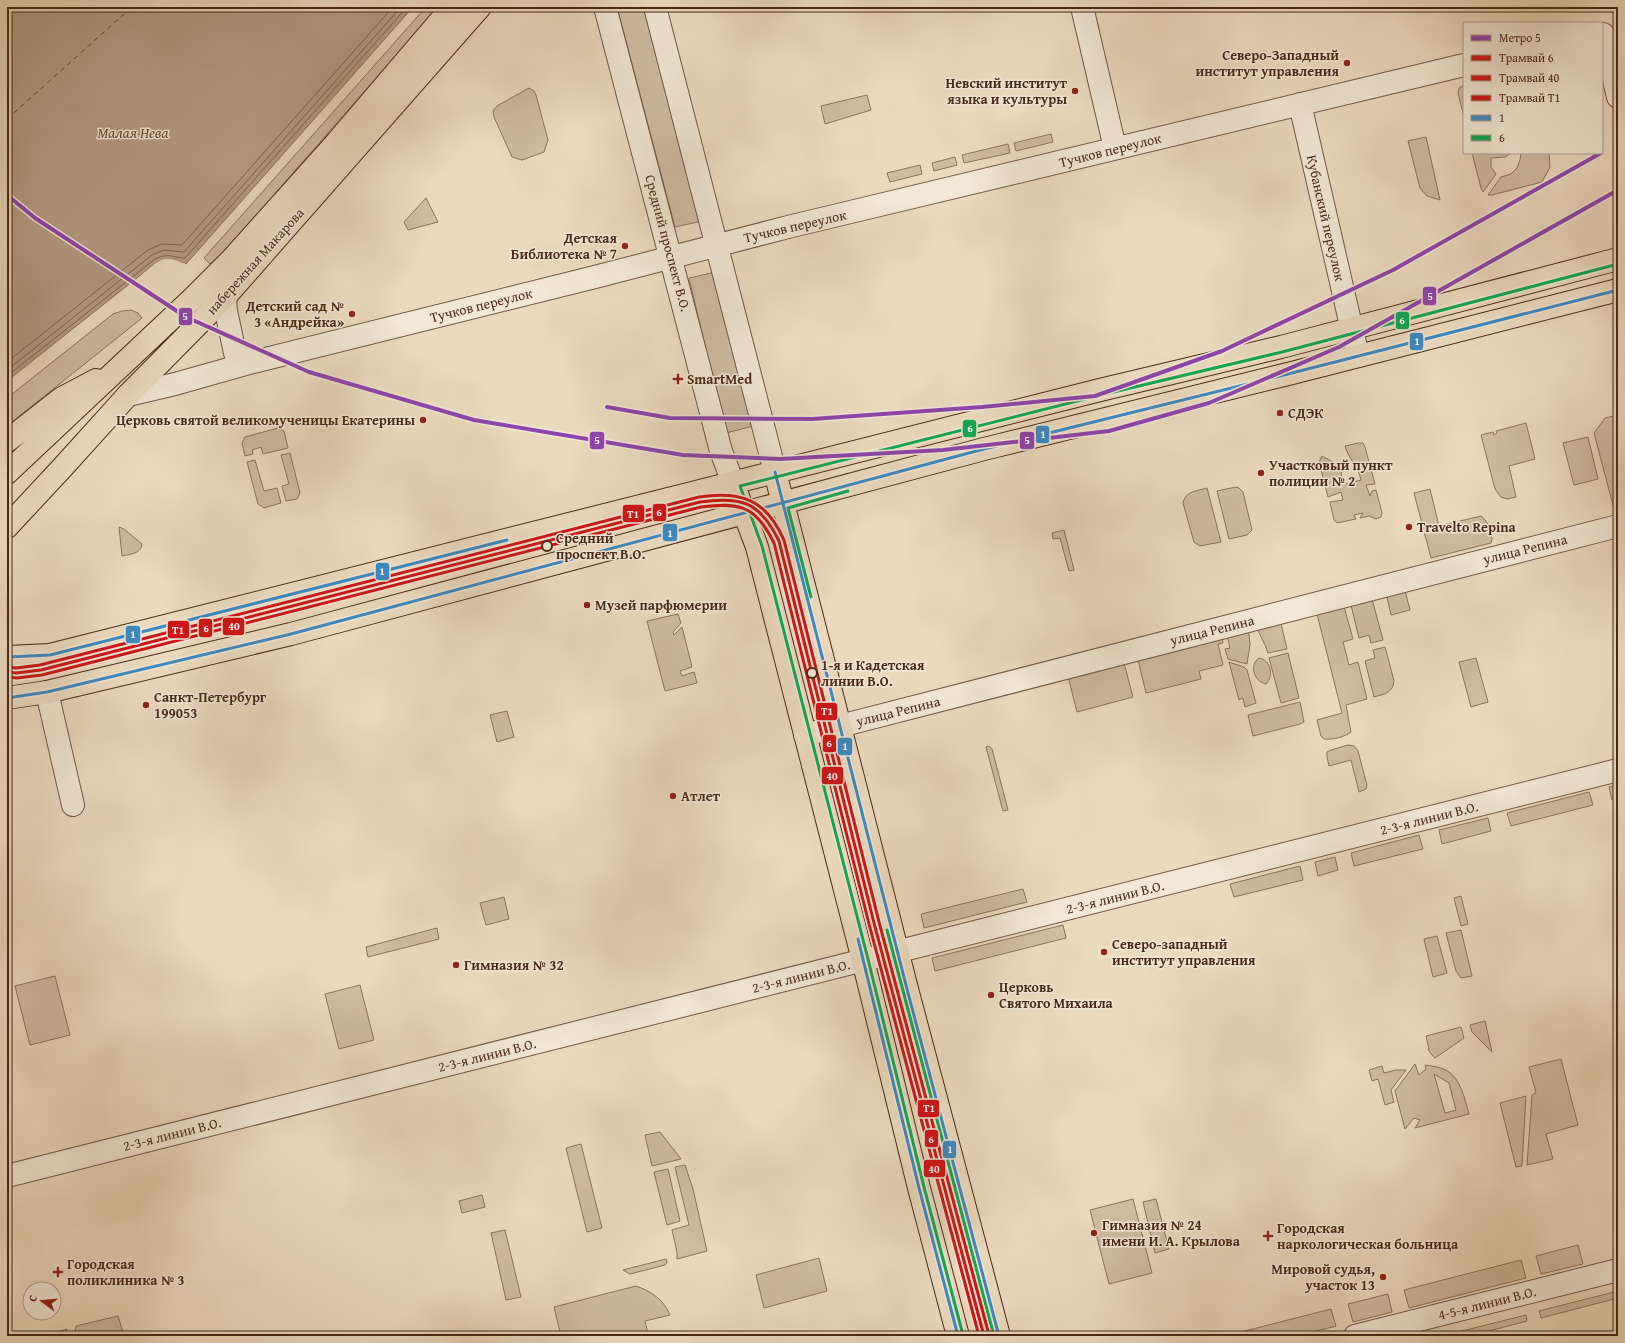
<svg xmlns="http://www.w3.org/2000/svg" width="1625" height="1343" viewBox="0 0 1625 1343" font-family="'Gentium Book Plus',serif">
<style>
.green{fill:#d0bca2;stroke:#8c725c;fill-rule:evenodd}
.water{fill:#b59d85;stroke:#8a6e59}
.pier{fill:#ecdabe}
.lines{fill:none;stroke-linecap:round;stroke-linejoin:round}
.shore{stroke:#7f624e;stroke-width:1}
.ferry{stroke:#644532;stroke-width:1;stroke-dasharray:5 4;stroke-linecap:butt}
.minor-casing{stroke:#725441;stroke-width:24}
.major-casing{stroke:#492817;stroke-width:24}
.minor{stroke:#f3e7d5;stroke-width:22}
.major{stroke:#ecdabe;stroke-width:22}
.bus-1-casing{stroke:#f3e7d5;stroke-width:6}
.bus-2-casing{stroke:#f3e7d5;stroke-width:6}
.bus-1{stroke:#3d8ac2;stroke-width:3}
.bus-2{stroke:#10a855;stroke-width:3}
.tram-1-casing{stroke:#f3e7d5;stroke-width:6}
.tram-2-casing{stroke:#f3e7d5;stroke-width:6}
.tram-3-casing{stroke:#f3e7d5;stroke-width:6}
.tram-1{stroke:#ce1417;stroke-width:3}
.tram-2{stroke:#ce1417;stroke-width:3}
.tram-3{stroke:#ce1417;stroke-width:3}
.metro-1-casing{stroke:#f3e7d5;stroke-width:7}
.metro-1{stroke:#8e44ad;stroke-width:4}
.poi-dot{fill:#8f2418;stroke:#f3e7d5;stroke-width:1.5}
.stop-dot{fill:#f3e7d5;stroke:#492817;stroke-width:2}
.labels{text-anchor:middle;stroke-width:3;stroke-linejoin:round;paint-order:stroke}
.poi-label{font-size:14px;font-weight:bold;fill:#492817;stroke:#f3e7d5;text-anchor:start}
.street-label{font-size:14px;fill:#492817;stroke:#f3e7d5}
.stop-label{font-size:14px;font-weight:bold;fill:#492817;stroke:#f3e7d5;text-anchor:start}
.water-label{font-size:15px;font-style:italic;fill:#644532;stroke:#f3e7d5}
.line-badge{stroke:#f3e7d5;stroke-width:1.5}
.badge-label{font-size:11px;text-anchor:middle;font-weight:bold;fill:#fff}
</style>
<rect width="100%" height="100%" fill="#ecdabe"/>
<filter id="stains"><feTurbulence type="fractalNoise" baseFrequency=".005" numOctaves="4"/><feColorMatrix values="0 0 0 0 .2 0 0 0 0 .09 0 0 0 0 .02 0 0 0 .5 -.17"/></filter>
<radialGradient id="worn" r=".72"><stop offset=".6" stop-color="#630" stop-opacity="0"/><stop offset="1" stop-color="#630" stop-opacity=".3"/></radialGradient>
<!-- green -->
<path class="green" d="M 426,7 L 438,7 L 225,251 L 210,264 L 204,258 Z
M 617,7 L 646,7 L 702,221 L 675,227 Z
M 1464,85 L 1464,117 L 1458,93 L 1459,88 Z
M 529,88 L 534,91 L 536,95 L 548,140 L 544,152 L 522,160 L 512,157 L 494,117 L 493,111 L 497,106 Z
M 867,95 L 871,110 L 825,124 L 821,106 Z
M 1051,134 L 1053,142 L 1016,151 L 1014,143 Z
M 1426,137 L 1440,200 L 1427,196 L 1420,188 L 1408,141 Z
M 1008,144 L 1010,153 L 964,163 L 962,155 Z
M 1472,153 L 1511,153 L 1505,157 L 1491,158 L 1491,167 L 1496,174 L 1483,192 L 1481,188 Z
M 1521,153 L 1549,153 L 1550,167 L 1542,182 L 1492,195 L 1488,195 L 1501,177 L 1511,174 L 1517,168 L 1520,160 Z
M 955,157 L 957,165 L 934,171 L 932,163 Z
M 920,165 L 922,174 L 890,182 L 887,173 Z
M 426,198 L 438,222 L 408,230 L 404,222 Z
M 716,272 L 753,426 L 726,433 L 689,278 Z
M 131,310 L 138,313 L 142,318 L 7,426 L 7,398 L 113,314 L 122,311 Z
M 1618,415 L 1618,505 L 1614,509 L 1594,433 L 1605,418 Z
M 1526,423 L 1535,459 L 1509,466 L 1516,497 L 1507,499 L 1501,497 L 1495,489 L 1481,435 L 1493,432 L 1494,435 L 1497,433 L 1496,431 Z
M 278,428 L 284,431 L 288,448 L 263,454 L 261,447 L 252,450 L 253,454 L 245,456 L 242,443 L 245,437 Z
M 1588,437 L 1598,479 L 1574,485 L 1563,443 Z
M 1358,443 L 1363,443 L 1365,447 L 1375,484 L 1366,485 L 1370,496 L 1372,491 L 1376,490 L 1382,513 L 1381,517 L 1376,519 L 1369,516 L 1360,518 L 1363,513 L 1354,515 L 1356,519 L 1337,523 L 1334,520 L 1330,502 L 1343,500 L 1341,492 L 1328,497 L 1319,462 L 1322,456 L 1340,466 L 1342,470 L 1341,477 L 1346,484 L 1361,480 C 1358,465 1349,460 1345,446 Z
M 290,453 L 300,493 L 297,499 L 286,501 L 282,486 L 289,484 L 281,455 Z
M 255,460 L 264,491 L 277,488 L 281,503 L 264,508 L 258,504 L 247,462 Z
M 1236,487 L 1239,488 L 1243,492 L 1252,530 L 1247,535 L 1229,539 L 1217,491 Z
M 1207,488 L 1221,542 L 1200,546 L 1194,542 L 1183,503 C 1185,491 1197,491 1207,488 Z
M 1430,489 L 1439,526 L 1481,516 C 1489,522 1490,530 1492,539 L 1491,543 L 1431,558 L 1414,493 Z
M 119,527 L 124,529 L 142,544 C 141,554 130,554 122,556 Z
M 1064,530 L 1074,570 L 1069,571 L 1060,538 L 1053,539 L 1052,533 Z
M 1404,587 L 1410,610 L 1391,615 L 1386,592 Z
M 1371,595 L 1383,640 L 1371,643 L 1369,635 L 1359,638 L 1350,601 Z
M 1343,603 L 1353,639 L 1343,642 L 1349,665 L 1358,662 L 1367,699 L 1346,705 L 1351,732 C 1345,737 1332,740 1324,739 L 1321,736 L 1317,720 L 1342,713 L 1316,610 Z
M 678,614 L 681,623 L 673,632 L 674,635 L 682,627 L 692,667 L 680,671 L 682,676 L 694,672 L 697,683 L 665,691 L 647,621 Z
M 1280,619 L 1287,649 L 1268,653 C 1265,643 1259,635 1256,624 Z
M 1248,626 L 1250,644 L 1247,664 L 1228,659 L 1225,649 L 1230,648 L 1226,631 Z
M 1220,632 L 1223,643 L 1218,644 L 1223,665 L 1199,671 L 1201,679 L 1146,693 L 1138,660 Z
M 1385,647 L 1394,681 C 1393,693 1384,694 1374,697 L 1365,661 L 1375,658 L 1373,650 Z
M 1288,653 L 1299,698 L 1281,703 L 1269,658 Z
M 1259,658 C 1271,660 1274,676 1266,684 C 1254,682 1249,665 1259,658 Z
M 1476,658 L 1488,702 L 1471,707 L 1459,662 Z
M 1229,662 L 1244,667 L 1247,670 L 1256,703 L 1245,707 L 1243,698 L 1239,700 Z
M 1124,663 L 1133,697 L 1077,712 L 1067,672 Z
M 1300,702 L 1304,722 L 1300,724 L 1253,736 L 1248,715 Z
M 507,711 L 514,737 L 497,742 L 490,715 Z
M 1348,745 L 1354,746 L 1358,751 L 1367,785 L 1366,789 L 1359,792 L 1351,760 L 1329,766 L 1327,757 L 1327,752 L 1331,750 Z
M 989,746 L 992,749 L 1008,810 L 1003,811 L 986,747 Z
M 1618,785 L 1618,799 L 1612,800 L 1609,787 Z
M 1589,792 L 1593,805 L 1511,826 L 1507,813 Z
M 1488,818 L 1491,831 L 1442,844 L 1439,830 Z
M 1419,835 L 1423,849 L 1354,866 L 1351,853 Z
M 1335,857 L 1338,870 L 1318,876 L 1315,862 Z
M 1300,866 L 1303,880 L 1234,897 L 1230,884 Z
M 1023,889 L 1027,902 L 924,928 L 921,914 Z
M 1461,896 L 1468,924 L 1461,926 L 1454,898 Z
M 504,897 L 509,919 L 486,925 L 480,903 Z
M 1063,925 L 1066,938 L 935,971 L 932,958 Z
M 437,928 L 439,939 L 368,957 L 366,947 Z
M 1461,930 L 1472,976 L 1461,978 L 1456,971 L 1446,933 Z
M 1437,936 L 1447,973 L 1433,977 L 1424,939 Z
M 55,976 L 70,1035 L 30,1045 L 15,986 Z
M 360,985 L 374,1040 L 339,1049 L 325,994 Z
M 1485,1021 L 1492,1052 L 1472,1032 L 1470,1025 Z
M 1461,1027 L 1464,1038 L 1435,1058 L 1431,1054 L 1428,1049 L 1429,1049 L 1426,1036 Z
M 1561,1059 L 1578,1125 L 1546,1134 L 1553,1159 L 1527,1165 L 1532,1095 L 1536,1093 L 1529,1067 Z
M 1415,1064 L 1419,1075 L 1426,1069 L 1425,1065 C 1432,1066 1440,1067 1446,1070 C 1461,1078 1465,1100 1469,1114 L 1415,1128 L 1420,1120 L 1414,1118 L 1405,1129 L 1395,1091 ZM 1434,1074 L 1449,1083 L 1456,1110 L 1445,1113 Z
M 1382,1066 L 1384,1073 L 1396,1070 L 1406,1070 L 1391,1090 L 1394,1102 L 1385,1105 L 1378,1079 L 1372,1081 L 1369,1070 Z
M 1526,1096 L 1522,1166 L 1516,1167 L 1500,1103 Z
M 660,1132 L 681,1159 L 652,1166 L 645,1135 Z
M 581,1144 L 602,1228 L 587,1232 L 566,1148 Z
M 685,1165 L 693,1189 L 707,1251 L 677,1259 L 677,1252 L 672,1230 L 689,1225 L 675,1167 Z
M 668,1169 L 680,1221 L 667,1225 L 654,1172 Z
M 482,1195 L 485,1207 L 462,1213 L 459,1201 Z
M 1133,1199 L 1152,1273 L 1109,1284 L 1090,1210 Z
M 1156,1199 L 1169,1249 L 1155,1253 L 1143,1202 Z
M 505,1230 L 521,1297 L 506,1300 L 491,1233 Z
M 1578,1245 L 1583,1264 L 1541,1274 L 1536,1256 Z
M 819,1258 L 827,1291 L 764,1308 L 756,1275 Z
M 666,1259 L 667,1262 L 665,1265 L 630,1274 L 623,1270 Z
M 1521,1260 L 1526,1278 L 1409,1308 L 1404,1290 Z
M 636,1286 C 651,1291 664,1300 670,1315 L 645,1321 L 648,1334 L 640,1336 L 561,1336 L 554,1307 Z
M 1618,1291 L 1618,1298 L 1541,1318 L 1539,1311 Z
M 1388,1294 L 1392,1312 L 1353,1322 L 1348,1304 Z
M 1331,1309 L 1336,1326 L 1298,1336 L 1233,1336 L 1233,1334 Z
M 1526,1315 L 1527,1321 L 1470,1336 L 1442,1336 Z
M 118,1316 L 124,1336 L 74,1336 L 76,1326 Z
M 67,1329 L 66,1336 L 42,1336 Z"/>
<!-- water -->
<path class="water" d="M 7,7 L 413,7 L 186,264 L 172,259 L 157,262 L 7,381 Z"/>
<!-- pier -->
<path class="pier" d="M 164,259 L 172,259 L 186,264 L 184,266 L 172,261 L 165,261 L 158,264 L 128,288 L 127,287 L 157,262 Z"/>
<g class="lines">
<!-- shore -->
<path class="shore" d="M 7,362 L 148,250 L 162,244 L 182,245 L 393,7
M 7,370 L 152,255 L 164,250 L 184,252 L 401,7
M 7,376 L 155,259 C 170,252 172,258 185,258 L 407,7"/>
<!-- ferry -->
<path class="ferry" d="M 7,119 L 132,7"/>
<defs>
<path id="minor" d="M 605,7 L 721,451 L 733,483
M 655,7 L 775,472
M 1082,7 L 1115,148
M 1602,34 L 1603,34 L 1618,97
M 1300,104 L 1358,356
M 225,297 L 226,311 L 235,353 L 253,362
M 128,395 L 175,384 L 253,362 L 591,278 L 792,226 L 1464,65
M 47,692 L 73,805
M 805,735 L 1618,526
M 7,1176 L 1618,770
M 1355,1336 L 1618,1270"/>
<path id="major" d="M 7,441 L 62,398 L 96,380
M 775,472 L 907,989 L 999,1336
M 7,473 L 192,299 L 232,259 L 336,143 L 452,7
M 733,483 L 757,547 L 863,960 L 919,1188 L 958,1336
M 7,527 L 62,468 L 128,395 L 225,297 L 480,7
M 7,657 L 50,655 L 1100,390 L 1281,347 L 1618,259
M 7,698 L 47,692 L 291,634 L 984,449 L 1288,374 L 1618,290"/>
</defs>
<!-- minor casing -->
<use href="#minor" class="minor-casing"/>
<!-- major casing -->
<use href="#major" class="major-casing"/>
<!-- minor -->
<use href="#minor" class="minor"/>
<!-- major -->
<use href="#major" class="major"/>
<defs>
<path id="bus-1" d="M 775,472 L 907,989 L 999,1336
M 7,657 L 50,655 L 507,540
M 7,698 L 47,692 L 291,634 L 984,449 L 1288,374 L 1618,290
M 858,939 L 919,1188 L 958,1336"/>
<path id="bus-2" d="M 811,597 L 788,508 L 848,491
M 887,930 L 994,1336
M 963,1335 L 924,1187 L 868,959 L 762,546 L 740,486 L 1101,395 L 1282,352 L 1618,264"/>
</defs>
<!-- bus-1 casing -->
<use href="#bus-1" class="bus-1-casing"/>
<!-- bus-2 casing -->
<use href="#bus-2" class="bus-2-casing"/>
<!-- bus-1 -->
<use href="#bus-1" class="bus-1"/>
<!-- bus-2 -->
<use href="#bus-2" class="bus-2"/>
<defs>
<path id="tram-1" d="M 7,672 L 16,673 L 41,670 L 700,502 C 742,496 760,502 779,541 L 874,923 L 984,1336"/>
<path id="tram-2" d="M 7,677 L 17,678 L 42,675 L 701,507 C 740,502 756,506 774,543 L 869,924 L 979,1336"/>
<path id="tram-3" d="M 8,667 L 16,668 L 40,665 L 699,497 C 741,491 766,499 784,540 L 879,922 L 989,1335"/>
</defs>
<!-- tram-1 casing -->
<use href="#tram-1" class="tram-1-casing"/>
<!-- tram-2 casing -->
<use href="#tram-2" class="tram-2-casing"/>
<!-- tram-3 casing -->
<use href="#tram-3" class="tram-3-casing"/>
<!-- tram-1 -->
<use href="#tram-1" class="tram-1"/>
<!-- tram-2 -->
<use href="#tram-2" class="tram-2"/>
<!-- tram-3 -->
<use href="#tram-3" class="tram-3"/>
<defs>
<path id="metro-1" d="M 7,195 L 35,218 L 186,317 L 309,372 L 474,420 L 683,455 L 780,459 L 943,450 L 1109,431 L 1209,403 L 1339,347 L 1618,190
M 607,407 L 670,418 L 812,419 L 982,407 L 1095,396 L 1222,351 L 1393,270 L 1601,153"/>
</defs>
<!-- metro-1 casing -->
<use href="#metro-1" class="metro-1-casing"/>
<!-- metro-1 -->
<use href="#metro-1" class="metro-1"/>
</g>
<!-- markers -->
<g class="poi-dot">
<circle cx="1347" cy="63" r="4"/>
<circle cx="1075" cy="91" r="4"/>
<circle cx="625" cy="246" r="4"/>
<circle cx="352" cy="314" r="4"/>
<path d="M676 373h4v4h4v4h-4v4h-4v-4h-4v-4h4z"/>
<circle cx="1280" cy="413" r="4"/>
<circle cx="423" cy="420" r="4"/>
<circle cx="1261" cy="473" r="4"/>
<circle cx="1409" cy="527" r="4"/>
<circle cx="587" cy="605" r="4"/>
<circle cx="146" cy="705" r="4"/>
<circle cx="673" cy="796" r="4"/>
<circle cx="1104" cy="952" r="4"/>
<circle cx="456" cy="965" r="4"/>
<circle cx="991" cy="995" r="4"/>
<circle cx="1094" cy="1233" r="4"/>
<path d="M1266 1230h4v4h4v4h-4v4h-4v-4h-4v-4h4z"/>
<path d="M56 1266h4v4h4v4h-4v4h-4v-4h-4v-4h4z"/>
<circle cx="1383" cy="1277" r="4"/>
</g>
<g class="stop-dot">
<circle cx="547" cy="546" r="5"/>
<circle cx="812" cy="673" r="5"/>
</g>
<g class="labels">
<!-- poi labels -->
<g class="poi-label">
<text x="1339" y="60" text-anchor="end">Северо-Западный<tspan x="1339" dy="16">институт управления</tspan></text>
<text x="1067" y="88" text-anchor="end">Невский институт<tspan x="1067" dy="16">языка и культуры</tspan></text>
<text x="617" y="243" text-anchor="end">Детская<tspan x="617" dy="16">Библиотека № 7</tspan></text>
<text x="344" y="311" text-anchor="end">Детский сад №<tspan x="344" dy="16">3 «Андрейка»</tspan></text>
<text x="687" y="384">SmartMed</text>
<text x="1288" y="418">СДЭК</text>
<text x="415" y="425" text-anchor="end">Церковь святой великомученицы Екатерины</text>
<text x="1269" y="470">Участковый пункт<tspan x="1269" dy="16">полиции № 2</tspan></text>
<text x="1417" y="532">Travelto Repina</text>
<text x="595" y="610">Музей парфюмерии</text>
<text x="154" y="702">Санкт-Петербург<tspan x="154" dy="16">199053</tspan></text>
<text x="681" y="801">Атлет</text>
<text x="1112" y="949">Северо-западный<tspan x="1112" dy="16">институт управления</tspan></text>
<text x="464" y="970">Гимназия № 32</text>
<text x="999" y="992">Церковь<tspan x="999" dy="16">Святого Михаила</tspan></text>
<text x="1102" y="1230">Гимназия № 24<tspan x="1102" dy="16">имени И. А. Крылова</tspan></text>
<text x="1277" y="1233">Городская<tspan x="1277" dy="16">наркологическая больница</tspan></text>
<text x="67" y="1269">Городская<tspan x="67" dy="16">поликлиника № 3</tspan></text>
<text x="1375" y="1274" text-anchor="end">Мировой судья,<tspan x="1375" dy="16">участок 13</tspan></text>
</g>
<!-- street labels -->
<g class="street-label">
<text transform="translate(1110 150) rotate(-14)" y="5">Тучков переулок</text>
<text transform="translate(1326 218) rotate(77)" y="5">Кубанский переулок</text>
<text transform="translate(795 226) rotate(-13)" y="5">Тучков переулок</text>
<text transform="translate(668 243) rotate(75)" y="5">Средний проспект В.О.</text>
<text transform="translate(255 261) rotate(-48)" y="5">набережная Макарова</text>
<text transform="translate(481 305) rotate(-14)" y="5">Тучков переулок</text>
<text transform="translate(1525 549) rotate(-14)" y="5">улица Репина</text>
<text transform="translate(1212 630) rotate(-14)" y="5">улица Репина</text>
<text transform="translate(898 711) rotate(-14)" y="5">улица Репина</text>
<text transform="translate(1429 818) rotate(-14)" y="5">2-3-я линии В.О.</text>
<text transform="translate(1115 897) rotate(-14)" y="5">2-3-я линии В.О.</text>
<text transform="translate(801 976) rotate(-14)" y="5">2-3-я линии В.О.</text>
<text transform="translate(487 1055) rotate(-14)" y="5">2-3-я линии В.О.</text>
<text transform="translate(172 1134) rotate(-14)" y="5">2-3-я линии В.О.</text>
<text transform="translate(1487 1303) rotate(-14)" y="5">4-5-я линии В.О.</text>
</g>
<!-- stop labels -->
<g class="stop-label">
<text x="556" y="543">Средний<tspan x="556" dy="16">проспект В.О.</tspan></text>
<text x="821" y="670">1-я и Кадетская<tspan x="821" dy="16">линии В.О.</tspan></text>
</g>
<!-- water labels -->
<g class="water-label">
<text x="133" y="138">Малая Нева</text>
</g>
</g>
<g class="line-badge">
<rect x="1422" y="286" width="15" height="20" rx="4" fill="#8e44ad"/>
<rect x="178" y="307" width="15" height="19" rx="4" fill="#8e44ad"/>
<rect x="1395" y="311" width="15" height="19" rx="4" fill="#10a855"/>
<rect x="1409" y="332" width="15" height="19" rx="4" fill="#3d8ac2"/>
<rect x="962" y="419" width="15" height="19" rx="4" fill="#10a855"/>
<rect x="1035" y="425" width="15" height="19" rx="4" fill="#3d8ac2"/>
<rect x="1019" y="431" width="16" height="19" rx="4" fill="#8e44ad"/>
<rect x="589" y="431" width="16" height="19" rx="4" fill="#8e44ad"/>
<rect x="652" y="503" width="15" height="19" rx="4" fill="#ce1417"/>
<rect x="622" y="504" width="23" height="19" rx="4" fill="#ce1417"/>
<rect x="662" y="523" width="16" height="19" rx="4" fill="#3d8ac2"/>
<rect x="375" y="562" width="15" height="19" rx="4" fill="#3d8ac2"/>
<rect x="222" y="617" width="23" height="19" rx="4" fill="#ce1417"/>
<rect x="198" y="618" width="15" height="20" rx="4" fill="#ce1417"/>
<rect x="167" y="620" width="23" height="19" rx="4" fill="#ce1417"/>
<rect x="125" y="625" width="16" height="19" rx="4" fill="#3d8ac2"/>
<rect x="815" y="702" width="23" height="19" rx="4" fill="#ce1417"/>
<rect x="822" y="734" width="15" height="19" rx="4" fill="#ce1417"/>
<rect x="837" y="737" width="16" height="19" rx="4" fill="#3d8ac2"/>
<rect x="821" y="766" width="23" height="19" rx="4" fill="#ce1417"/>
<rect x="917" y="1099" width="23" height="19" rx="4" fill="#ce1417"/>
<rect x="924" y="1129" width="15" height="19" rx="4" fill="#ce1417"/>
<rect x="942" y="1140" width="15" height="19" rx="4" fill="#3d8ac2"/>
<rect x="923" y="1159" width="23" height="19" rx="4" fill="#ce1417"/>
</g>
<g class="badge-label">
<text x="1430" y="300">5</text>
<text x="185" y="320">5</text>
<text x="1402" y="324">6</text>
<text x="1417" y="345">1</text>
<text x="970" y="432">6</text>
<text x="1043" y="438">1</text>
<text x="1027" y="444">5</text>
<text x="597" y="444">5</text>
<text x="659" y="516">6</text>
<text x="633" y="518">Т1</text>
<text x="670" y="537">1</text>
<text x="382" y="575">1</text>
<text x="234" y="630">40</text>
<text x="206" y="632">6</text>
<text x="178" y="634">Т1</text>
<text x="133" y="638">1</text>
<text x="827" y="715">Т1</text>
<text x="829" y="747">6</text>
<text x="845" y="750">1</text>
<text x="832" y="780">40</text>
<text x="929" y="1112">Т1</text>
<text x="931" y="1143">6</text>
<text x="950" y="1153">1</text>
<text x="934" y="1173">40</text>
</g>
<!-- margin -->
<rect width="1625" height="1343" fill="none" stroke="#ecdabe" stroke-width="24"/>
<rect x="8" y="8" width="1609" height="1327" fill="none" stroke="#492817" stroke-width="2"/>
<rect x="12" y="12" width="1601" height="1319" fill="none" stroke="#492817"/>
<!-- legend -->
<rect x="1463" y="22" width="140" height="132" fill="#f3e7d5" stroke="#af9b89"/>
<rect x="1471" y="35" width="20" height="6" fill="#8e44ad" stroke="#af9b89"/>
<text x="1499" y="42" font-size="12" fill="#492817">Метро 5</text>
<rect x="1471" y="55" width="20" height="6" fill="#ce1417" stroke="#af9b89"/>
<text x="1499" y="62" font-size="12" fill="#492817">Трамвай 6</text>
<rect x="1471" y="75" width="20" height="6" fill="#ce1417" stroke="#af9b89"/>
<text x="1499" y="82" font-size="12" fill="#492817">Трамвай 40</text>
<rect x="1471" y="95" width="20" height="6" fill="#ce1417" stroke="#af9b89"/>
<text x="1499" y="102" font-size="12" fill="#492817">Трамвай Т1</text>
<rect x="1471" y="115" width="20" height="6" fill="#3d8ac2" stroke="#af9b89"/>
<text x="1499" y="122" font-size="12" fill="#492817">1</text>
<rect x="1471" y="135" width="20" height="6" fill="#10a855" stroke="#af9b89"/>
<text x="1499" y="142" font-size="12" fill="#492817">6</text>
<!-- north arrow -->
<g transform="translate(42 1301) rotate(286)"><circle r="19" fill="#f3e7d5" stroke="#af9b89"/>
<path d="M0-3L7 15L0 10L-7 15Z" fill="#8f2418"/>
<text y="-6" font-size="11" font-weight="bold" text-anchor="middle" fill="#492817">С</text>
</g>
<rect width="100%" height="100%" filter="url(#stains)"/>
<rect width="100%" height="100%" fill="url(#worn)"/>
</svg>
